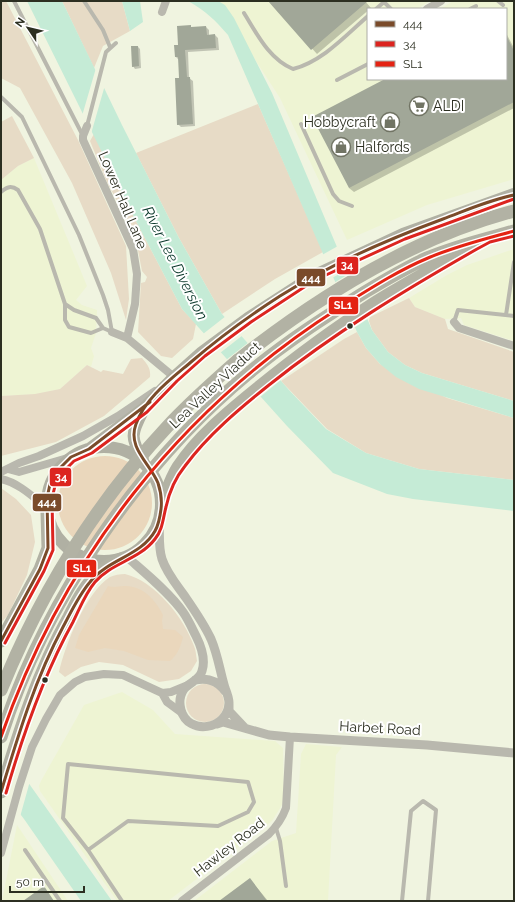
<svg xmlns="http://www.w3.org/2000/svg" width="515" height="902" viewBox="0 0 515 902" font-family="Raleway,sans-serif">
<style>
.built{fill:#eef4d3}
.green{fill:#e7dbc6}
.forest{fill:#ead7bc}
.water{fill:#c5ebd6}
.pier{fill:#f0f4e0}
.shadow{fill:#0003}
.building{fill:#a1a798}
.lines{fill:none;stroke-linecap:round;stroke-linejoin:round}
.service{stroke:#b9b8ae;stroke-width:4}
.minor{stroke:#b9b8ae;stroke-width:8}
.tertiary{stroke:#b9b8ae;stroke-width:9}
.primary{stroke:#b0b0a3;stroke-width:12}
.trunk{stroke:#b2b2a4;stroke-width:13}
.trunk-bridge{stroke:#b2b2a4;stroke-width:13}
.bus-1-casing{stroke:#fff;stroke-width:6}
.bus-2-casing{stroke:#fff;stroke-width:6}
.bus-3-casing{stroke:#fff;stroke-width:6}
.bus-1{stroke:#7a4b2a;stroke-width:3}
.bus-2{stroke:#dc241f;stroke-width:3}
.bus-3{stroke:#e42313;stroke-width:3}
.bus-dot{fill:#2c2f21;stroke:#fff;stroke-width:1.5}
.labels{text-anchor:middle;stroke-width:4;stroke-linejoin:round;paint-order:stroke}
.poi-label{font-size:14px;fill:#2c2f21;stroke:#fff;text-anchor:start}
.street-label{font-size:14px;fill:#2c2f21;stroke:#fff}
.water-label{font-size:15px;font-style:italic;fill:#0a382a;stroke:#fff}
.line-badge{stroke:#fff;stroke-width:1.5}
.badge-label{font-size:11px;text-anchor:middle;font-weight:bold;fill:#fff}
</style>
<rect width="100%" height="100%" fill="#f0f4e0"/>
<!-- built -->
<path class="built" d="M 217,1 L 430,1 L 417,9 L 368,9 L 368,79 L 506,79 L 506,9 L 440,9 L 453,1 L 514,1 L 514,179 L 427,205 L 347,240 L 280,98 Z
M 34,158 L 87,286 L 76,300 L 82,305 L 97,310 L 96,333 L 91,348 L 94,356 L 91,367 L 87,365 L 60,389 L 38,394 L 1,396 L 1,180 L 18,166 Z
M 514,249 L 514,341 L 464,325 L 461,318 L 445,319 L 415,307 L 409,298 L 447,275 L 467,265 Z
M 122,692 L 153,710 L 175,734 L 275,741 L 283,748 L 284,797 L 282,805 L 272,821 L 168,901 L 117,901 L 40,791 L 39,786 L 41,781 L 84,705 Z
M 306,744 L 342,747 L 336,755 L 328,901 L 194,901 L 272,841 L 296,833 L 301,754 Z
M 17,825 L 68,901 L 2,901 Z"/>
<!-- green -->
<path class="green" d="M 1,1 L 6,1 L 78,140 L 126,246 L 129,299 L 126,320 L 111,273 L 72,183 L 20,88 L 1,78 Z
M 62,1 L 122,1 L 130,31 L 103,46 L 94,68 Z
M 258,104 L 323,252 L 275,279 L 222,314 L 179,238 L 136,153 Z
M 12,116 L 34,158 L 18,166 L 1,180 L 1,122 Z
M 94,134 L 137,223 L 182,309 L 196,324 L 193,339 L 172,358 L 161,356 L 138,332 L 141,283 L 145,282 L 147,277 L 142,271 L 135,235 L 106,180 L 90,141 Z
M 409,298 L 415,307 L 445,319 L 448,329 L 514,352 L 514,401 L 422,373 L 405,365 L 388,352 L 372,330 L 369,321 L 370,317 Z
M 357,332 L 366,348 L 380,364 L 447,398 L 514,418 L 514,480 L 419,469 L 366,453 L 327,429 L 281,381 L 344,339 Z
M 142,358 C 147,364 151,368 150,377 L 104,416 L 56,442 L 1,456 L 1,396 L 35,394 L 60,389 L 87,365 L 101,372 L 103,370 L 123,374 L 131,359 Z
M 1,488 L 16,499 L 31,515 L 35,542 L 27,575 L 8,615 L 1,623 Z
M 125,574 C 155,581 184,618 194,646 C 196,650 196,656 197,661 L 191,671 L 179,679 L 159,682 L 123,665 L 99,662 L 81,667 L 65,677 L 59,672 C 65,645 86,592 110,577 C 114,575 120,574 125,574 Z
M186 703a19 19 0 1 1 38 0a19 19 0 1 1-38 0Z"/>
<!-- forest -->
<path class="forest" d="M58 503a47 47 0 1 1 94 0a47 47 0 1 1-94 0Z
M 108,586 C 115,588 118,586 124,586 C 142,585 156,600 163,615 L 162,621 L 163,629 L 175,630 L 183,637 C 180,648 178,654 170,661 L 148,660 L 124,651 L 105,648 L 88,652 L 75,648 L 79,635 Z"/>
<!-- water -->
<path class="water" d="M 27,1 L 62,1 L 122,125 L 179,238 L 222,314 L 289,390 L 326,429 L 366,453 L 419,469 L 514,480 L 514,511 L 413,499 L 387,494 L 333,473 L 287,426 L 182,309 L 137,223 Z
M 122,1 L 140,1 L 143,22 L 130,31 Z
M 188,1 L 218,1 L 225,5 L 234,18 L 272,93 L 372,330 L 388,352 L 405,365 L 422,373 L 514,401 L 514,418 L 419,389 L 396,377 L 380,364 L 366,348 L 357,332 L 228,35 C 215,20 206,11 188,1 Z
M 1,744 L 112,901 L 81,901 L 24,819 L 1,789 Z"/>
<!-- pier -->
<path class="pier" d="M 96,68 L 105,85 L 91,134 L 82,116 Z
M 338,246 L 348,269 L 332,278 L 322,255 Z
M 350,273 L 369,318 L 354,328 L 334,283 Z
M 226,316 L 243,335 L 220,353 L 203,334 Z
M 249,342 L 282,379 L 259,398 L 226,360 Z
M 1,742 L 30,781 L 20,817 L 1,792 Z"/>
<!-- shadow -->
<path class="shadow" d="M 269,1 L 365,1 L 371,8 L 317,54 Z
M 190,26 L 192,28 L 206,27 L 209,30 L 209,35 L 215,35 L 218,38 L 219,50 L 188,52 L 189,78 L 193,81 L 195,126 L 181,127 L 178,124 L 180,79 L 179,60 L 176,57 L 179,46 Z
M 506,33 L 514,48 L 514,108 L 354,192 L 349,188 L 387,79 L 506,79 Z
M 138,47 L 140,49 L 141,68 L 135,69 L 133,66 Z
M 250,879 L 268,901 L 221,901 Z"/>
<!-- building -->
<path class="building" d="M 268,1 L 368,1 L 311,50 Z
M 191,25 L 191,27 L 206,26 L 207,35 L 215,34 L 216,48 L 185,50 L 187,77 L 190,77 L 193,124 L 177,125 L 175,78 L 179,78 L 178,57 L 175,57 L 174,45 L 178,45 L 177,26 Z
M 506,35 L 514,51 L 514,102 L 349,188 L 312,117 L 385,79 L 506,79 Z
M 131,46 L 138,46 L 139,66 L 132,67 Z
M 250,878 L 267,901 L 219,901 Z
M 44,886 L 54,901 L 23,901 Z"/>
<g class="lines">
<!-- service -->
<path class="service" d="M 14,1 L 83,136
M 84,1 L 103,30 L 110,47
M 383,1 L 391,9
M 498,1 L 503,5
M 376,9 L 384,2
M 470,9 L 476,6
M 244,13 C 257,34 269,59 293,69 C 323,61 345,36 368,16
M 337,80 L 368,64
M 1,97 L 22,117 L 79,235 L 103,295 L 108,310 L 112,332
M 301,124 L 333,194 L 339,201 L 352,206
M 87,126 L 106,52 L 116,43
M 1,192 C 7,187 11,185 18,190 L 40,229 L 65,304 L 65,320 L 69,327 L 91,333 L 103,328
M 65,304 L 74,310 L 96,318 L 103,328 L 112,332
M 506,315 L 514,262
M 454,322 L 458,310 L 514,316
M 276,828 L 280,841 L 286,886
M 25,850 L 60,901
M 88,850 L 128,821 L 218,826 L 248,812 L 254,802 L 248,782 L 68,764 L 63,818 L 88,850 L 122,901
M 402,901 L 411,811 L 423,801 L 436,810 L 428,901"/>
<!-- minor -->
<path class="minor" d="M 427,9 L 441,1
M 162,12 L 166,1
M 87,126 L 83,136 L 83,140 L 133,249 L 137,274 L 135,304 L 127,338
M 454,322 L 459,328 L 514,346
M 112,332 L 127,338 L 174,377
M 8,469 L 19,472 L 71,457
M 1,472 L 19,463 L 39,456 L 83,436 L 118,416 L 155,391
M 1,479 C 19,483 33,497 47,508
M 162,693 L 167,702 L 182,713
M 1,853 L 19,787 L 32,747 L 46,719 L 60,695 L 75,682 L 85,677 L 104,674 L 123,675 L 162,693 L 171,692 L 188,685
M 182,901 L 269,834 C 277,826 282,819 286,808 L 290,737"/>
<!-- tertiary -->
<path class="tertiary" d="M 127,557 C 144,572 170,593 183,612 C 188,619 192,628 196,636 C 201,646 206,659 202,671 C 200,680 190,682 184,689 C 180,695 179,703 181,710 C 188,736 228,730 229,703 C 229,698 227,693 225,688 C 220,672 218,655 211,639 C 204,624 195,611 186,598 C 177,585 167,574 162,559 C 158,547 160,532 159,520
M 195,680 C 207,678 217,680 225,691
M 229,704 L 229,711 L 245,728
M 217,724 L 223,722 L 269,735 L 290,737 L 427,745 L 514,753"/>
<!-- primary -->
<path class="primary" d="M 143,411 C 131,434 130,438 143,460
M47 504a57 57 0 1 1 114 0a57 57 0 1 1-114 0Z
M 89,449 L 144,408 L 174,377 L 202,352 L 248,318 L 313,276 L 403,234 L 514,194"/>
<!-- trunk -->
<path class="trunk" d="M 238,360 C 320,295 412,238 514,211
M 250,372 C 286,342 325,317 365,292 C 385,280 405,268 427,258 C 455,246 485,239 514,231
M 162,503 C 167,491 171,478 178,467 C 197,438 226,414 253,392 C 291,361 331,331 373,304 C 408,282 445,263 480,241
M 1,641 L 40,569 L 48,548 L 47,512
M 1,792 C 19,732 38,672 69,617 C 76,603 83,589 93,578 C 100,569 111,564 121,559"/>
<!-- trunk-bridge -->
<path class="trunk-bridge" d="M 1,690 C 40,594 96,503 167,427 C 189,403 214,381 238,360
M 1,737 C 44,601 140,463 250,372"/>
<defs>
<path id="bus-1" d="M 1,641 L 40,569 L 48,548 L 47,498 L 50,484 L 61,467 L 71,457 L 89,449 L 150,402
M 1,792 C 18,736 35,679 63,627 C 71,612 79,595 90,582 C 108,559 141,556 155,531 C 159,524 160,517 161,509 C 162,501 161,492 158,483 C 150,463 127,448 136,424 C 145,398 171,379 191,362 C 219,338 249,316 280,296 C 331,264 386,240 443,219 C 467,210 489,200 514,195"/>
<path id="bus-2" d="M 5,643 L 44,571 L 53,550 L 52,498 L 55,486 L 65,470 L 74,461 L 92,453 L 147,412 L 177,381 L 205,356 L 251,322 L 315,280 L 405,239 L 514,199
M 6,793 C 23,734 43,676 73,622 C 80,608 85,594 95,582 C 111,563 139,560 155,539 C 163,529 163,518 166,507 C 169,493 176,477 185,466 C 208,435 239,409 269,385 C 334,333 405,290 477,249 L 490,242 L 514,236"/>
<path id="bus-3" d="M 1,737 C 63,558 180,409 339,308 C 368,290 397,271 428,258 C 456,246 485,239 514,231"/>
</defs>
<!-- bus-1 casing -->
<use href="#bus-1" class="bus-1-casing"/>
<!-- bus-2 casing -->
<use href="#bus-2" class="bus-2-casing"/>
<!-- bus-3 casing -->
<use href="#bus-3" class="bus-3-casing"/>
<!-- bus-1 -->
<use href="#bus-1" class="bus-1"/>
<!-- bus-2 -->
<use href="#bus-2" class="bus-2"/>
<!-- bus-3 -->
<use href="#bus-3" class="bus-3"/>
</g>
<!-- icons -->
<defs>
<symbol id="supermarket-ring" viewBox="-11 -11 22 22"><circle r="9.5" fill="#fff" stroke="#717464" stroke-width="1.5"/><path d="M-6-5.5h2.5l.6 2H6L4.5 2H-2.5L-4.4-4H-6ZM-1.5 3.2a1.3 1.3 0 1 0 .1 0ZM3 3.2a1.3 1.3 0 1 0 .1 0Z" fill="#717464"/></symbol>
<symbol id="shop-ring" viewBox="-11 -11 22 22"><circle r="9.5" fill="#fff" stroke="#717464" stroke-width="1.5"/><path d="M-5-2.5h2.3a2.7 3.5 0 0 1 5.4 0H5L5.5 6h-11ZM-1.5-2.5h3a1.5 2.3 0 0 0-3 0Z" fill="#717464"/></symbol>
</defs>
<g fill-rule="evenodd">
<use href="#supermarket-ring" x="408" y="95" width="22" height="22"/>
<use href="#shop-ring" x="379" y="111" width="22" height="22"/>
<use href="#shop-ring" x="330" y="136" width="22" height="22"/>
</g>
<!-- markers -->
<g class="bus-dot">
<circle cx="350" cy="326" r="3.5"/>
<circle cx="45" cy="680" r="3.5"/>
</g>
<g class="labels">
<!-- poi labels -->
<g class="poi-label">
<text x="433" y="111">ALDI</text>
<text x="376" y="127" text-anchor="end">Hobbycraft</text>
<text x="355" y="152">Halfords</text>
</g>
<!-- street labels -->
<g class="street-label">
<text transform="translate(123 200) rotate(67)" y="5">Lower Hall Lane</text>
<text transform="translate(215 385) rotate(-43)" y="5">Lea Valley Viaduct</text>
<text transform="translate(380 728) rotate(3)" y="5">Harbet Road</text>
<text transform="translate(229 847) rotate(-38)" y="5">Hawley Road</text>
</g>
<!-- water labels -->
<g class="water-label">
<text transform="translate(175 263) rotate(63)" y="5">River Lee Diversion</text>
</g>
</g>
<g class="line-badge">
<rect x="336" y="256" width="23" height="19" rx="4" fill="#dc241f"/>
<rect x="296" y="268" width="30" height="19" rx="4" fill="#7a4b2a"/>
<rect x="328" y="296" width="31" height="19" rx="4" fill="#e42313"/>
<rect x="49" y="467" width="23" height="20" rx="4" fill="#dc241f"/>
<rect x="32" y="493" width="30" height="19" rx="4" fill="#7a4b2a"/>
<rect x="66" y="559" width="31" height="19" rx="4" fill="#e42313"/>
</g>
<g class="badge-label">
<text x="347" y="269">34</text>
<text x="311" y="282">444</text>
<text x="343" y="309">SL1</text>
<text x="61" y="481">34</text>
<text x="47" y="506">444</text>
<text x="82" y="572">SL1</text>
</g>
<!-- border -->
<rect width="515" height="902" fill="none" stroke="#2c2f21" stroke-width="4"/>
<!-- legend -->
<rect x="367" y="8" width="140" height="72" fill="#ffffff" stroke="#abaca6"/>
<rect x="375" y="21" width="20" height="6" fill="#7a4b2a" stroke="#abaca6"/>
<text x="403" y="28" font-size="12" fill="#2c2f21">444</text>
<rect x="375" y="41" width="20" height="6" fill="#dc241f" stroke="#abaca6"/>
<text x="403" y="48" font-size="12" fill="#2c2f21">34</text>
<rect x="375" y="61" width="20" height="6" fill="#e42313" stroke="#abaca6"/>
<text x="403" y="68" font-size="12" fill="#2c2f21">SL1</text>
<!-- north arrow -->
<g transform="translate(28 28) rotate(305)" stroke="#ffffff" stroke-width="3" paint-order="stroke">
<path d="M0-3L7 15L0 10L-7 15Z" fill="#2c2f21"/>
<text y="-6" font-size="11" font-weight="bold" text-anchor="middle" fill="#2c2f21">N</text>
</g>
<!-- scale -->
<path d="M10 886v6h74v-6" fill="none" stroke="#2c2f21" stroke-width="2"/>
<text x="16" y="886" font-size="12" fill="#2c2f21" stroke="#ffffff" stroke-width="3" paint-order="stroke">50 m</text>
</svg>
